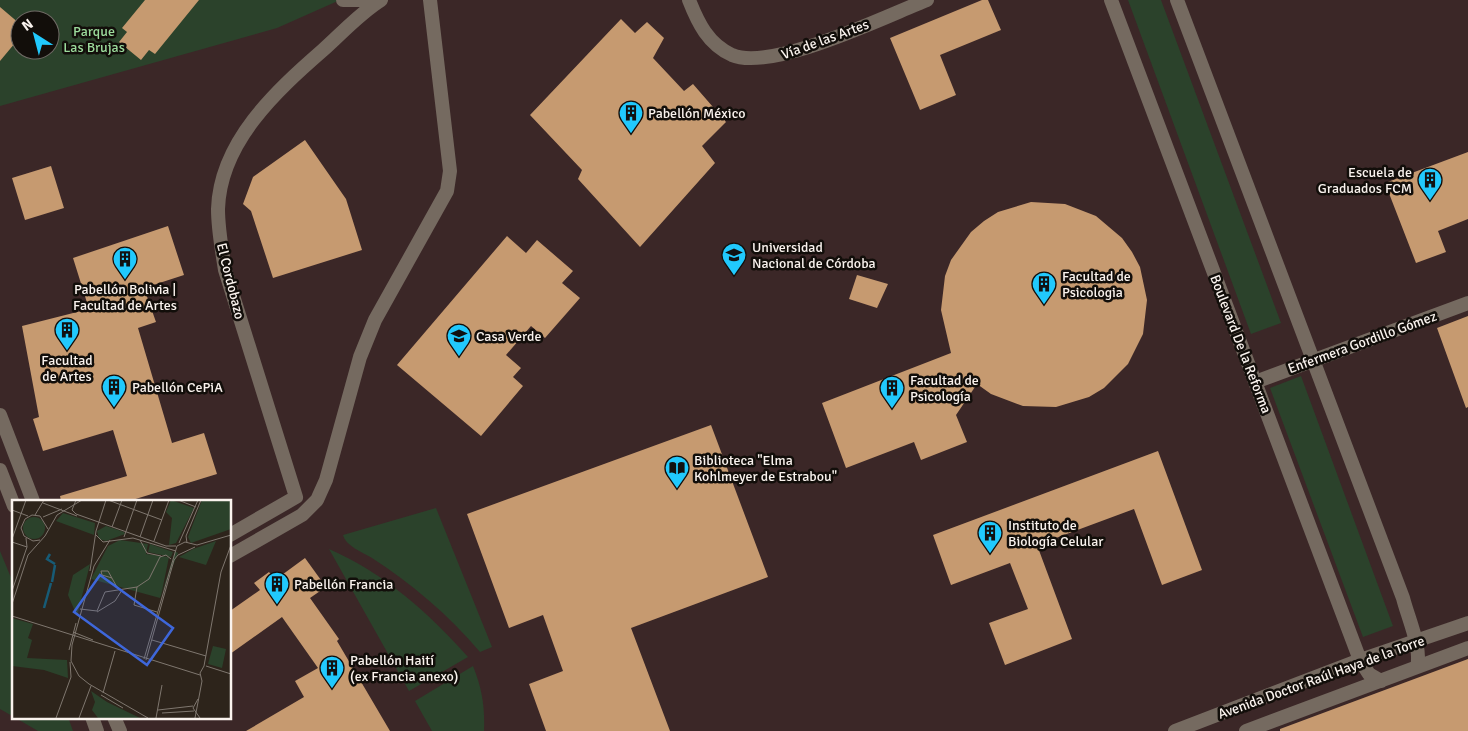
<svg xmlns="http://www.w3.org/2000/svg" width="1468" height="731" viewBox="0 0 1468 731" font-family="Signika,sans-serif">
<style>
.education{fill:#3b2727;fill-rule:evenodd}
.green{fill:#2b422b;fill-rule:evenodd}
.building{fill:#c69a70}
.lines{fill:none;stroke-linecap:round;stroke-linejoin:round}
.minor{stroke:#756a60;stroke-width:14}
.labels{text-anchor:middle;stroke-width:5;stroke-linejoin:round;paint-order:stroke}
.park-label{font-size:14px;fill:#9cdb9c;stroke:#120e0a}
.street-label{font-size:14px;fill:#faf3ee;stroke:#120e0a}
.poi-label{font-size:14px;fill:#faf3ee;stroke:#120e0a;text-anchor:start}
.inset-river{fill:none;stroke:#175b76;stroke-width:2.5}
.inset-road{fill:none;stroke:#7f776f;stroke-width:1}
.view{fill:#3e67db;fill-opacity:0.15;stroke:#3e67db;stroke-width:2.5}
.inset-edge{fill:none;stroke:#faf3ee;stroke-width:2.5}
</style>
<rect width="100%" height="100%" fill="#2d241b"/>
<!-- education -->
<path class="education" d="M 0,0 L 1468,0 L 1468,731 L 0,731 ZM 20,20 L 50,20 L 50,50 L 20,50 ZM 14,501 L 230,501 L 230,717 L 14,717 Z"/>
<!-- green -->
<path class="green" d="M 0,0 L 340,0 L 277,28 L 0,106 ZM 20,20 L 50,20 L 50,50 L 20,50 Z
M 1128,0 L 1161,0 L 1281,323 L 1251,334 Z
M 1301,376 L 1393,626 L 1363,637 L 1270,388 Z
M 436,508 L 492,647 L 480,652 C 450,616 411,583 372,558 C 362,552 346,546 343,535 Z
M 329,549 C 384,573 429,613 468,657 L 409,691 Z
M 0,551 L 14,585 L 14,717 L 0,709 Z
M 473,666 C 482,688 485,707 484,731 L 432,731 L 415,701 Z
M 14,717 L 68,717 L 73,731 L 38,731 Z"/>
<!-- building -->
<path class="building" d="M 145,0 L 199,0 L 155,54 L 149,50 L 141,60 L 119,42 L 127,32 L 122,28 Z
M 982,0 L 988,0 L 1001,30 L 940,55 L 956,95 L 920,110 L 890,38 Z
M 0,7 L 20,24 L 20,37 L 0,61 Z
M 621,19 L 635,33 L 647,22 L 664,38 L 653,58 L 684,91 L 693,84 L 726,122 L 702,146 L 715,163 L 640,247 L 578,179 L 582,170 L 530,115 Z
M 305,140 L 346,199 L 362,250 L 273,278 L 251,211 L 243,204 L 253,177 Z
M 1468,152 L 1468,219 L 1438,231 L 1446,252 L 1416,263 L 1385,183 Z
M 51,166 L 64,208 L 25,220 L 12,178 Z
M 1031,202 L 1065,204 L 1096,216 L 1122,238 L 1132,252 L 1140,267 L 1147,300 L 1143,334 L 1128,364 L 1104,388 L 1089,397 L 1056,407 L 1023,406 L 991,394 L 977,384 L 956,415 L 967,442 L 921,460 L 914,442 L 846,468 L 822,403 L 951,353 L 941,310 L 945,276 L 951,260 L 971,232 L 984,221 L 998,212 Z
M 168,226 L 184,275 L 144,288 L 156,322 L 138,328 L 172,443 L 204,433 L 217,474 L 129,501 L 61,501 L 60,496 L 127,476 L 113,430 L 43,451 L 33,419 L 39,417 L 22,326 L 89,309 L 73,258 Z
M 507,236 L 526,253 L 537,240 L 573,271 L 562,283 L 580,298 L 545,338 L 531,326 L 506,355 L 521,368 L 513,377 L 523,386 L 481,436 L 397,365 Z
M 857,275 L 888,284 L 877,308 L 849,299 Z
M 1468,316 L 1468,407 L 1466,408 L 1437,328 Z
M 711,425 L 768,577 L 631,628 L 670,731 L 546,731 L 529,684 L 563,671 L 543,615 L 509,628 L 467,514 Z
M 1158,451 L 1202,570 L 1162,585 L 1134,509 L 1037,545 L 1072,639 L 1005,665 L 989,623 L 1028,609 L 1010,563 L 951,585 L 933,535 Z
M 305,558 L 326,587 L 310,598 L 339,639 L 337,641 L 390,731 L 246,731 L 304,697 L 295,681 L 318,668 L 282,617 L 230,654 L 230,611 L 260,590 L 254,583 L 269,572 L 275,580 Z
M 1468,659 L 1468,731 L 1280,731 L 1280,729 Z"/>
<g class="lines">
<!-- minor -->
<path class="minor" d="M 343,0 L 379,0
M 689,0 C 698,23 708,44 732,55 C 772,72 886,16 927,0
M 1111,0 L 1360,660 L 1369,674 L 1381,681
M 1177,0 L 1403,598 C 1408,618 1422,648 1417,667
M 1255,382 L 1468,303
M 0,415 L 33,501
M 0,470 L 14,506
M 230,535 L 296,497 L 225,270 C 222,250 218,230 218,209 C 220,142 276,91 323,50 C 341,34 360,13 381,0
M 230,556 L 302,515 L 317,500 L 326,480 L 360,357 L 375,320 L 447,191 L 450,171 L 430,0
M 92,717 L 97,731
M 114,717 L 120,731
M 1175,731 L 1360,660 L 1468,623
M 1246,731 L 1468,648"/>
</g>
<!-- icons -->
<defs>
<symbol id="building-pin" viewBox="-11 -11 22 30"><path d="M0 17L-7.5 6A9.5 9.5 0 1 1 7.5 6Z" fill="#21c9fd" stroke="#120e0a"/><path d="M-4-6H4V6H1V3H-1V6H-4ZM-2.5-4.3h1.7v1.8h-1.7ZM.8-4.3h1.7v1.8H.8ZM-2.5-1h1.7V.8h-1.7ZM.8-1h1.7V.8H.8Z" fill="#111"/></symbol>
<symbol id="university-pin" viewBox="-11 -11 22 30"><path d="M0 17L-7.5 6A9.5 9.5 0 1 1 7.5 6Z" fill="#21c9fd" stroke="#120e0a"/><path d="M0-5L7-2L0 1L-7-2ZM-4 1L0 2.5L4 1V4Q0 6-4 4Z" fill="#111"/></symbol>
<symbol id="library-pin" viewBox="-11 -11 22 30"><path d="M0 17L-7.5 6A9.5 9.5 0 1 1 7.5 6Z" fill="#21c9fd" stroke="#120e0a"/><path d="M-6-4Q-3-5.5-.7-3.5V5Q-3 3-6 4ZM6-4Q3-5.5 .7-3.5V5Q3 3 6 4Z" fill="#111"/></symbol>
</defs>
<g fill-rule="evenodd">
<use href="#building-pin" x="617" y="99" width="28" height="38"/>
<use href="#building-pin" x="1416" y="166" width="28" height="38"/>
<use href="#university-pin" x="720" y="241" width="28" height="38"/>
<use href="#building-pin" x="111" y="245" width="28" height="38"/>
<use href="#building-pin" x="1030" y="270" width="28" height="38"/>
<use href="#building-pin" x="53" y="316" width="28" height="38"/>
<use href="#university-pin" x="445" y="322" width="28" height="38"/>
<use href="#building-pin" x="100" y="373" width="28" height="38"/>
<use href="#building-pin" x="878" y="374" width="28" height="38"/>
<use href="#library-pin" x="663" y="454" width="28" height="38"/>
<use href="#building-pin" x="976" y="519" width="28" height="38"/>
<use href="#building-pin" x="263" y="570" width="28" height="38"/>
<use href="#building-pin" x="318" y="654" width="28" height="38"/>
</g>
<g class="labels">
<!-- park labels -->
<g class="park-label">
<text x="94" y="36">Parque<tspan x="94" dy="16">Las Brujas</tspan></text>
</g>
<!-- street labels -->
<g class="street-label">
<text transform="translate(825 39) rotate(-20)" y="5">Vía de las Artes</text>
<text transform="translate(231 281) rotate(76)" y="5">El Cordobazo</text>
<text transform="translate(1362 342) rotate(-20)" y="5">Enfermera Gordillo Gómez</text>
<text transform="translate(1241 344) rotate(69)" y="5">Boulevard De la Reforma</text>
<text transform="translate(1321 677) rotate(-20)" y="5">Avenida Doctor Raúl Haya de la Torre</text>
</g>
<!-- poi labels -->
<g class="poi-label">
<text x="648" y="118">Pabellón México</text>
<text x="1412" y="177" text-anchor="end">Escuela de<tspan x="1412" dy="16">Graduados FCM</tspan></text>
<text x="752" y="252">Universidad<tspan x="752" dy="16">Nacional de Córdoba</tspan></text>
<text x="1062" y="281">Facultad de<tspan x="1062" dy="16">Psicologia</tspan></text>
<text x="125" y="294" text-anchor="middle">Pabellón Bolivia |<tspan x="125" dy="16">Facultad de Artes</tspan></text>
<text x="476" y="341">Casa Verde</text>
<text x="67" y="365" text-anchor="middle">Facultad<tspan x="67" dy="16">de Artes</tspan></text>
<text x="910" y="385">Facultad de<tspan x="910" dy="16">Psicología</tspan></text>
<text x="132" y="392">Pabellón CePiA</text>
<text x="694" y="465">Biblioteca "Elma<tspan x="694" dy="16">Kohlmeyer de Estrabou"</tspan></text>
<text x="1008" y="530">Instituto de<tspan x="1008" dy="16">Biología Celular</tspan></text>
<text x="294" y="589">Pabellón Francia</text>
<text x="350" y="665">Pabellón Haití<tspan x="350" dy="16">(ex Francia anexo)</tspan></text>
</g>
</g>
<!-- overview -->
<g transform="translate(12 500)">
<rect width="219" height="219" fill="#2d241b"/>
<path d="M 159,0 L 182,8 L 164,43 L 157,45 L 160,18 L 154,12 ZM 190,0 L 219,0 L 219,29 L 179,43 L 176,37 ZM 51,13 L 83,23 L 82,35 L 44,21 ZM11 28a11 11 0 1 1 22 0a11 11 0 1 1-22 0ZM 94,26 L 112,32 L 113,34 L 94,41 L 87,39 L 85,31 ZM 108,40 L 136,44 L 134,54 L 157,57 L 149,96 L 163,51 L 166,53 L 148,98 L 79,79 L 96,46 ZM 204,41 L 194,65 L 167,57 L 181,49 ZM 138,44 L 161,52 L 159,57 L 136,52 ZM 78,64 L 65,116 L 56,95 L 61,75 ZM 0,118 L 21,124 L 16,138 L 20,140 L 15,158 L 55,160 L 56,178 L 32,170 L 0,166 ZM 201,146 L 214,149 L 210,168 L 196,164 ZM 79,191 L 95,202 L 128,218 L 86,218 L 80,210 L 83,202 Z" fill="#2b422b"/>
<path class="inset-river" d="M 38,54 L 35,59 L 43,64M 40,82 L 43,65M 32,108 L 39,83"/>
<path class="inset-road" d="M 64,0 L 60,10 L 64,14 L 154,46 L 164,46M 96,0 L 150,20M 166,0 L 184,7M 31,3 L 65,16M 0,10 L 16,16M 23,15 L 32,0M 31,17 L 50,9M 100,27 L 110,0M 84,35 L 91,42 L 121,38 L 164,51M 112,37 L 125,0M 128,37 L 141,0M 0,39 L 14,0M 28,40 L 21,41 L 12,36 L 9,28 L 13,19 L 20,15 L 28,16 L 36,29M 98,40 L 82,66 L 60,145 L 59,161 L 67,176 L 77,184 L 136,218M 128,40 L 135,53 L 149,56M 142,41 L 157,0M 0,42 L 15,47M 167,43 L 186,0M 175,43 L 174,36 L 189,0M 78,71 L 84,31 L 94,0M 100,78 L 90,75 L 89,71 L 96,71 L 106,89M 125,87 L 122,105 L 145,112M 0,91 L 15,47 L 14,38M 0,104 L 16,55 L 33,36 L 45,15 L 70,0M 68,109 L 85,111 L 93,92 L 125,87 L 137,79 L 148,57 L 154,55 L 159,59M 85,112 L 103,101 L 110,90M 0,116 L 188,175M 61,132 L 81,140M 140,140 L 194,156M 57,150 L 64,123M 132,159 L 165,46 L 173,42 L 185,45 L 219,35M 134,160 L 162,60 L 166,55 L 183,47M 194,166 L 219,174M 91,193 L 103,151M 89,195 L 111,208M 186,199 L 181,208 L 188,218M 146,210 L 181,206M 150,213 L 182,211M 44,218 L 59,177 L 58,162M 67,218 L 79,186M 144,218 L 150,185M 183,218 L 190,181 L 188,173 L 192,166 L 209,72 L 219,45"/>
<path class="view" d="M 88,75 L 161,128 L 135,165 L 62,112 Z"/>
<rect width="219" height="219" class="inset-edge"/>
</g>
<!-- north arrow -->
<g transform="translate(35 35) rotate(324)"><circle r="24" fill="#120e0a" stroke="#6f6a65"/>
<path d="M0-4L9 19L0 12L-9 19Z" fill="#21c9fd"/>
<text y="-8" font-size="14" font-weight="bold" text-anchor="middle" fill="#faf3ee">N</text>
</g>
</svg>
